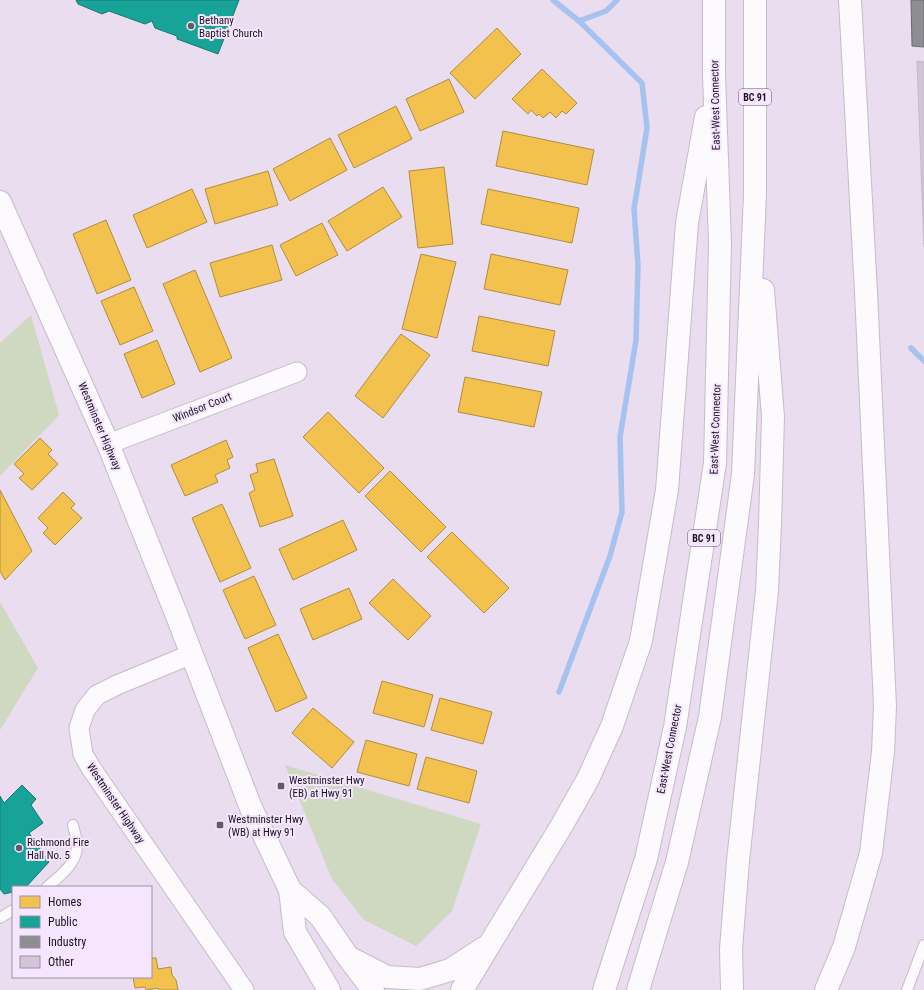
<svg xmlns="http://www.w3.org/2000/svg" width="924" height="990" viewBox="0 0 924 990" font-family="'Roboto Condensed',sans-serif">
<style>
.green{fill:#cfd9c2}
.homes{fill:#f2c14e;stroke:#b28d40}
.public{fill:#17a398;stroke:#187874}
.industry{fill:#8d8d92;stroke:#6b6970}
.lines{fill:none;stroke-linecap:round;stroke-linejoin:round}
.stream{stroke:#a8c2f0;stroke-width:5.5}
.building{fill:#d2c5d8;stroke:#c4bac8}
.lane-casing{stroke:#c5bcca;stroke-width:12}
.street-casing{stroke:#c5bcca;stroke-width:21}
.secondary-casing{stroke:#c5bcca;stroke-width:24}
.highway-casing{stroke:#c5bcca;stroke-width:24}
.lane{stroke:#fcfafd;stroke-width:10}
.street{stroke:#fcfafd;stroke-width:19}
.secondary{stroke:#fcfafd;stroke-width:22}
.highway{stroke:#fcfafd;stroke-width:22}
.poi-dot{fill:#635a68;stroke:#f6e5fe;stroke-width:1.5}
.labels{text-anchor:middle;stroke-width:4;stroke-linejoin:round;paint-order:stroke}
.shield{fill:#f6e5fe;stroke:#5d5362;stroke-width:1}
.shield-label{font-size:10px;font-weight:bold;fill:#1b141f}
.poi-label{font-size:11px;fill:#1b141f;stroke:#f6e5fe;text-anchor:start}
.street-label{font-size:11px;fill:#1b141f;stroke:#f6e5fe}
</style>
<rect width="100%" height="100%" fill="#e9ddef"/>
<!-- green -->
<path class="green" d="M 31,315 L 59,415 L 0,476 L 0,343 Z
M 0,602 L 38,668 L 0,730 Z
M 285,765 L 481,824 L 452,911 L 416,946 L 364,920 L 332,879 Z"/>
<!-- homes -->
<path class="homes" d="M 497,28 L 521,54 L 475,99 L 450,73 Z
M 542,69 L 577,103 L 566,114 L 562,111 L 556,118 L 550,112 L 543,118 L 539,114 L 537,116 L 531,110 L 528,114 L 512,99 Z
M 449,79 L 464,112 L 420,131 L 406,99 Z
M 396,106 L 412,139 L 354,168 L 338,135 Z
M 503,131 L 594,150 L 587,185 L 496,166 Z
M 330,138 L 347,170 L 290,201 L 273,169 Z
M 444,167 L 453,244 L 418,248 L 409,171 Z
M 268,171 L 278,205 L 215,224 L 205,189 Z
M 383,187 L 402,217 L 347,251 L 328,221 Z
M 192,189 L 207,222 L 147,248 L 133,215 Z
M 488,189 L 579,208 L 572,243 L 481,224 Z
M 106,220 L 131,280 L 97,294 L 73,234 Z
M 322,223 L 338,255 L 296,276 L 280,245 Z
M 272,245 L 282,280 L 220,297 L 210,263 Z
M 421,254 L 456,262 L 437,338 L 402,329 Z
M 491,254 L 568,270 L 560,305 L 484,289 Z
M 195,270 L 232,358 L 200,372 L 163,284 Z
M 134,287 L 153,331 L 120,345 L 101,301 Z
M 479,316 L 555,331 L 548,366 L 472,351 Z
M 401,334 L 430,355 L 383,418 L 355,396 Z
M 157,340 L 175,384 L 142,398 L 124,354 Z
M 465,377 L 542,392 L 534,427 L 458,412 Z
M 328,412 L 384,468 L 359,493 L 303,437 Z
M 40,438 L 52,450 L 48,454 L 58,464 L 32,490 L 19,478 L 24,474 L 14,464 Z
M 226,440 L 233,457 L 227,460 L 230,468 L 215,475 L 218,482 L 185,496 L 171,465 Z
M 274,459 L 293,516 L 260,527 L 249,493 L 255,490 L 250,475 L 258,472 L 256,464 Z
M 390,471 L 446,527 L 421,552 L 365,496 Z
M 0,490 L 32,551 L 5,580 L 0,571 Z
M 63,492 L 75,504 L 71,508 L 82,518 L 55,545 L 43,533 L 48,528 L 38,518 Z
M 222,504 L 251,568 L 220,582 L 192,518 Z
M 343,520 L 357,550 L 293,580 L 279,549 Z
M 452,532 L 509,588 L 484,613 L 427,557 Z
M 254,576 L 276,625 L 245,639 L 223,590 Z
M 393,579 L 431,616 L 408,640 L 369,603 Z
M 349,588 L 362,619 L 313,640 L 300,609 Z
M 278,634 L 307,698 L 276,712 L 248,648 Z
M 382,681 L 433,695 L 424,727 L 373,713 Z
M 440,698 L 492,712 L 483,744 L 431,730 Z
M 313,708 L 354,742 L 332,768 L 292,733 Z
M 366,740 L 417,754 L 409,786 L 357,772 Z
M 426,757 L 477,771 L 469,803 L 417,789 Z
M 151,958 L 156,958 L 158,969 L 171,967 L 172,975 L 176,980 L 178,990 L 159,990 L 158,988 L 146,990 L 145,987 L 135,988 L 133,977 L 151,977 Z"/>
<!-- public -->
<path class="public" d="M 76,0 L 239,0 L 218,54 L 177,39 L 177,36 L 155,28 L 152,21 L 145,24 L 109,11 L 102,14 L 78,4 Z
M 22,785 L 36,799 L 31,805 L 43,823 L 29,833 L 49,862 L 26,887 L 13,887 L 13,892 L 4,894 L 0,889 L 0,796 L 4,803 Z"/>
<!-- industry -->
<path class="industry" d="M 911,0 L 924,0 L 924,47 L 912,46 Z"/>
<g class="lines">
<!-- stream -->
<path class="stream" d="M 553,0 L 579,21 L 642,83 L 647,128 L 634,209 L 638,265 L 636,340 L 620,437 L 622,512 L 610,556 L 559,692
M 579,21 L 606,11 L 617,0
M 911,348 L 924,361"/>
</g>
<!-- building -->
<path class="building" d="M 917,61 L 924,62 L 924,247 Z"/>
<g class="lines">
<defs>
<path id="lane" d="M 47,887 C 60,876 78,863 77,844 C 77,838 74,831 73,825
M 0,918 L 13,910
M 907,990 L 924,945"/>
<path id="street" d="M 108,444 L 297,372
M 192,654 L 117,685 L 97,695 L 85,710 L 79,728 L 83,754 L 91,768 L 244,990"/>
<path id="secondary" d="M 0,202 L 108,444 L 177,616 L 251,808 L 290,890 L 295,932 L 329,990
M 290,890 L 320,916 L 348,957 L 373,990"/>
<path id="highway" d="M 348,957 L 387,977 L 420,979 L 450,970 L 484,948
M 462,990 L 562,825 L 588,779 L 612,726 L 641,641 L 667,490 L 687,223 L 706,117
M 604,990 L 646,859 L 675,727 L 715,463 L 720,244 L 714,75 L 714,0
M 638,990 L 677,862 L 710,717 L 743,474 L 755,194 L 755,0
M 732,990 L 731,949 L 738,861 L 767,591 L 770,525 L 773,417 L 763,290
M 826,990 L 844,947 L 871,853 L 883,752 L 885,706 L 866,292 L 850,0"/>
</defs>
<!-- lane casing -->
<use href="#lane" class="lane-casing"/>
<!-- street casing -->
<use href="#street" class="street-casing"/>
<!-- secondary casing -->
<use href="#secondary" class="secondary-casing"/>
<!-- highway casing -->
<use href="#highway" class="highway-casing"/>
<!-- lane -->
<use href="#lane" class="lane"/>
<!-- street -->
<use href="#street" class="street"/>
<!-- secondary -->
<use href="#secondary" class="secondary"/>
<!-- highway -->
<use href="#highway" class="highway"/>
</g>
<!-- markers -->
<g class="poi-dot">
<circle cx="191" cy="26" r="4"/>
<rect x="277" y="782" width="8" height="8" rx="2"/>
<rect x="216" y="821" width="8" height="8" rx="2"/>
<circle cx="19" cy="848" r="4"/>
</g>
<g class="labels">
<!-- shield labels -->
<g class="shield">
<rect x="739" y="89" width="32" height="16" rx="3"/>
<rect x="688" y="530" width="32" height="16" rx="3"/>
</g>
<g class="shield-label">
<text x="755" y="101">BC 91</text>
<text x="704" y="542">BC 91</text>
</g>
<!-- poi labels -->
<g class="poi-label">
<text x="199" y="24">Bethany<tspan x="199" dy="13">Baptist Church</tspan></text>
<text x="289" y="784">Westminster Hwy<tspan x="289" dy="13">(EB) at Hwy 91</tspan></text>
<text x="228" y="823">Westminster Hwy<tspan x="228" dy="13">(WB) at Hwy 91</tspan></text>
<text x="27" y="846">Richmond Fire<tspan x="27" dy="13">Hall No. 5</tspan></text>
</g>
<!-- street labels -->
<g class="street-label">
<text transform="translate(715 105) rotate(-91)" y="4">East-West Connector</text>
<text transform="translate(202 407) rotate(-22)" y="4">Windsor Court</text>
<text transform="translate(100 426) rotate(67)" y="4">Westminster Highway</text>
<text transform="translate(715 429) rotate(-88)" y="4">East-West Connector</text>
<text transform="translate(669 749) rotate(-79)" y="4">East-West Connector</text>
<text transform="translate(116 803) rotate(56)" y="4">Westminster Highway</text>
</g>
</g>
<!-- legend -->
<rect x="12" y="886" width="140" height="92" fill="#f6e5fe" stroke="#9e91a5"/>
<rect x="20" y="896" width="20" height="12" fill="#f2c14e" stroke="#9e91a5"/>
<text x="48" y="906" font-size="12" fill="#1b141f">Homes</text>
<rect x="20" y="916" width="20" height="12" fill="#17a398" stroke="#9e91a5"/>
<text x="48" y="926" font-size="12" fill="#1b141f">Public</text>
<rect x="20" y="936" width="20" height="12" fill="#8d8d92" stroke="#9e91a5"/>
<text x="48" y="946" font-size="12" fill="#1b141f">Industry</text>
<rect x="20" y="956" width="20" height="12" fill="#d2c5d8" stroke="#9e91a5"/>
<text x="48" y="966" font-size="12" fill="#1b141f">Other</text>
</svg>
